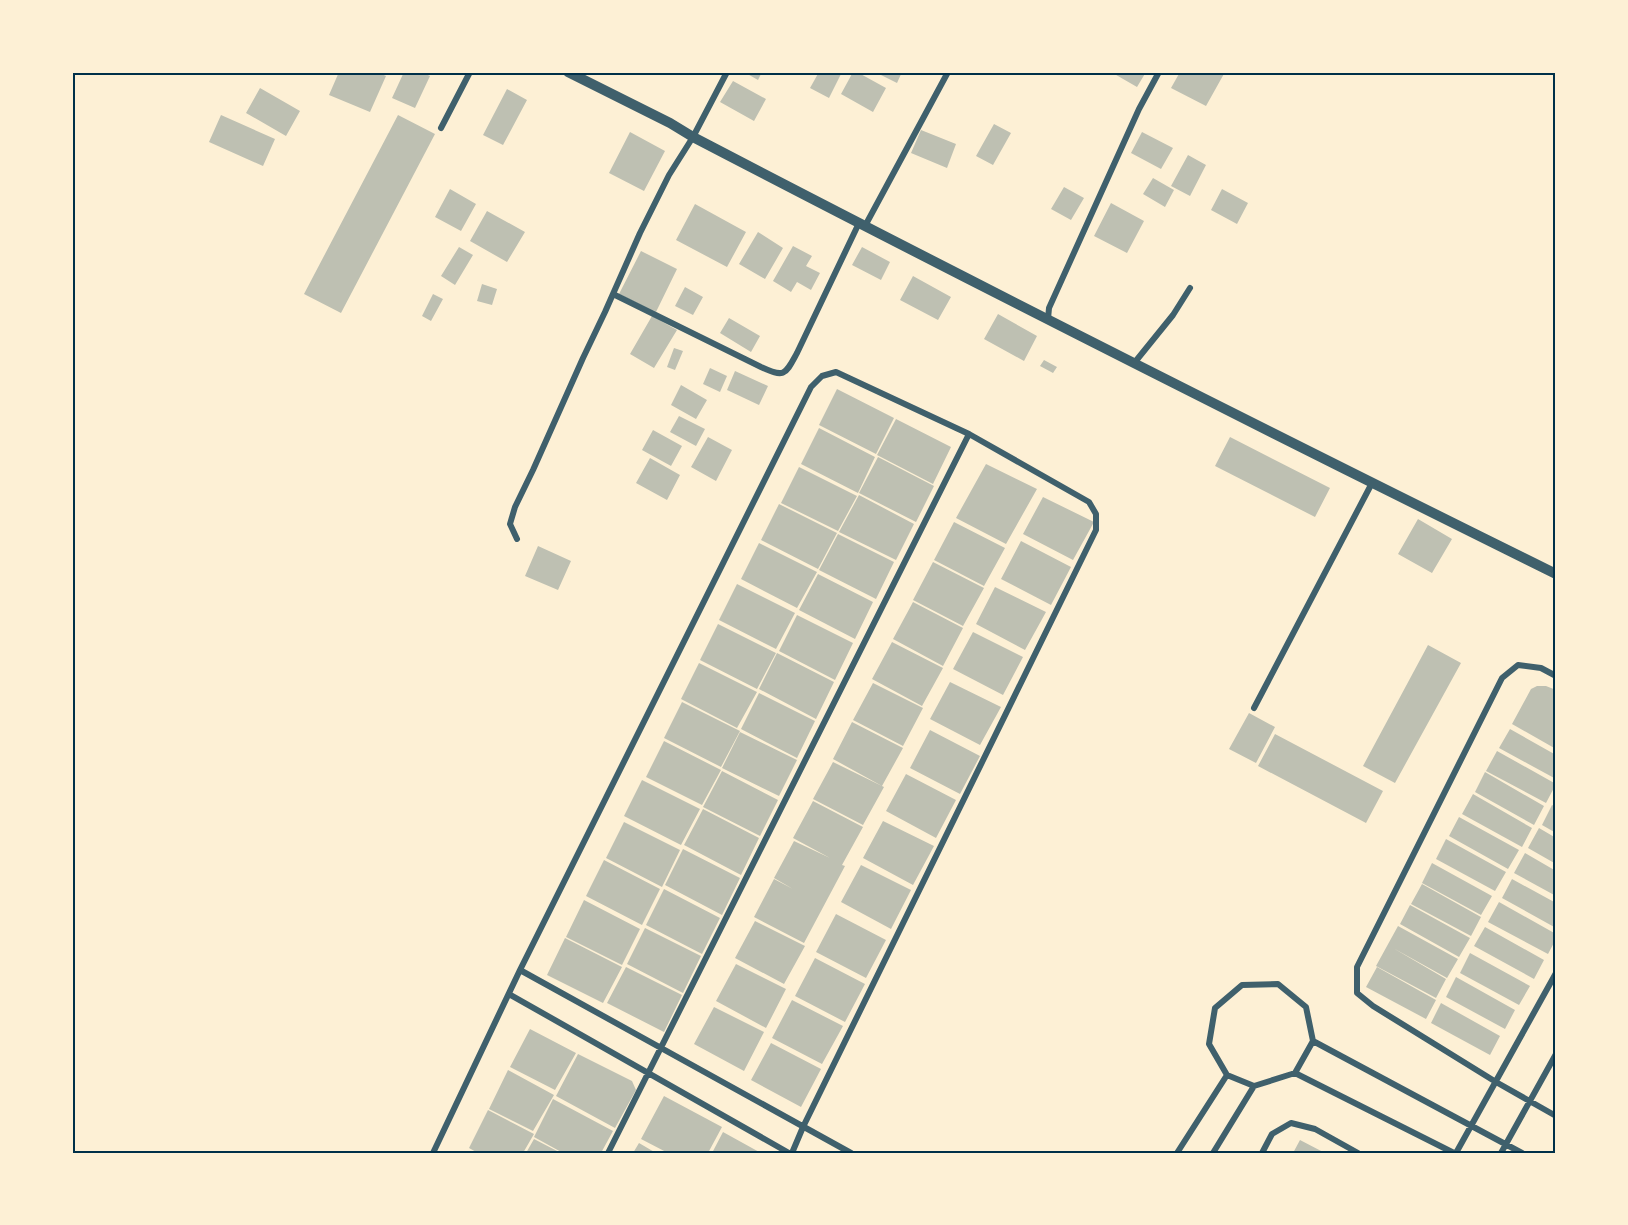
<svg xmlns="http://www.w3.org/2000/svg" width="1628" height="1225" viewBox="0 0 1628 1225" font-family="'Archivo Narrow',sans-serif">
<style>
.building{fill:#bec0b2}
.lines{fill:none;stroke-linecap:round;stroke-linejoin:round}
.minor{stroke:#3f606c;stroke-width:6}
.tertiary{stroke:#3f606c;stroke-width:10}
.neatline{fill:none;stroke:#003049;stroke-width:2}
</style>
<rect width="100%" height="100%" fill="#fdf0d5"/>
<!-- building -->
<path class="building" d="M 339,72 L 377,72 L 386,76 L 370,112 L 329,95 Z
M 404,72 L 421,72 L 430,76 L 415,108 L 392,98 Z
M 744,72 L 762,72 L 758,80 Z
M 819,72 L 842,72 L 829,98 L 810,88 Z
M 853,72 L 857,72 L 886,88 L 873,112 L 841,94 Z
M 875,72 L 902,72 L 897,83 Z
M 1111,72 L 1146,72 L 1137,87 Z
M 1180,72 L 1225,72 L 1206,106 L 1171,88 Z
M 733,81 L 766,99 L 754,121 L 720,102 Z
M 260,88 L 300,111 L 286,136 L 246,113 Z
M 507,89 L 527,100 L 503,145 L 483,135 Z
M 221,115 L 275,139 L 263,166 L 209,142 Z
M 398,115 L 435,134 L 341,313 L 304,294 Z
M 994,124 L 1011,133 L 993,165 L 976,156 Z
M 921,130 L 956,144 L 947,168 L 911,153 Z
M 630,132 L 665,151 L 644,191 L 609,173 Z
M 1142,132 L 1173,148 L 1161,169 L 1131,153 Z
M 1188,155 L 1206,165 L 1190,196 L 1171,186 Z
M 1153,178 L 1174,190 L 1165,207 L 1143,194 Z
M 1064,187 L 1084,198 L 1071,220 L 1051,209 Z
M 450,189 L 476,204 L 461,231 L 435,217 Z
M 1222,189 L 1248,203 L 1237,224 L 1211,210 Z
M 1111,203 L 1144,221 L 1127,253 L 1094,236 Z
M 695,204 L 746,232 L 727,267 L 676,240 Z
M 487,211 L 525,232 L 507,262 L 470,241 Z
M 758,232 L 783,248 L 765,279 L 739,264 Z
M 793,246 L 812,256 L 806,266 L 820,273 L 811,290 L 797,282 L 791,292 L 773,281 Z
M 459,247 L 473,255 L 455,285 L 441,276 Z
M 862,247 L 890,262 L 881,280 L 852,265 Z
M 641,251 L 677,269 L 656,312 L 619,294 Z
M 913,276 L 951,297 L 938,320 L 900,300 Z
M 482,284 L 497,289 L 492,305 L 477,301 Z
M 685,287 L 703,297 L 693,315 L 675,306 Z
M 433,294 L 443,299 L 431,321 L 422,316 Z
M 998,314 L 1037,336 L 1024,361 L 984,339 Z
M 652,316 L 677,330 L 654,368 L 630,354 Z
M 729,318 L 760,336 L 751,352 L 720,333 Z
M 674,348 L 683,351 L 675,370 L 667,367 Z
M 1044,360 L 1057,367 L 1053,373 L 1040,366 Z
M 710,368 L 727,376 L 720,392 L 703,384 Z
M 735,371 L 768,386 L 759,405 L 727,390 Z
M 681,385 L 707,400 L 696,419 L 671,405 Z
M 837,389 L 894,418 L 876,454 L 819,425 Z
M 679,416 L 705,429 L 696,446 L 670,432 Z
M 896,419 L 951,447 L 933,484 L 877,455 Z
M 819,428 L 875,457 L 858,493 L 801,464 Z
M 653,430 L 682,446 L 671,466 L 642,450 Z
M 708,437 L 732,450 L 716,481 L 691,467 Z
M 1230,437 L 1330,488 L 1315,517 L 1215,466 Z
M 878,457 L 934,486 L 916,522 L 859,493 Z
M 650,458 L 680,475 L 667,500 L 636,483 Z
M 986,464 L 1037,489 L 1006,544 L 956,518 Z
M 799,467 L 857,496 L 838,531 L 781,503 Z
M 859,495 L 914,524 L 896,560 L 839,532 Z
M 1043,497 L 1094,522 L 1073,560 L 1023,534 Z
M 779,504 L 837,533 L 818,569 L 761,540 Z
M 1418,519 L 1452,539 L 1432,573 L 1398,554 Z
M 954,522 L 1005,548 L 984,586 L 934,560 Z
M 838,534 L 894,562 L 876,599 L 819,570 Z
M 1021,541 L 1071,567 L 1051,605 L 1001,579 Z
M 759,543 L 817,572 L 797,608 L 741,579 Z
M 538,546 L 571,561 L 558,590 L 525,576 Z
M 933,562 L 984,588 L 963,626 L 913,600 Z
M 818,574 L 873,602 L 855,639 L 799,610 Z
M 737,584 L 795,613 L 776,649 L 719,620 Z
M 995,587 L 1046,612 L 1025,650 L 976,624 Z
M 913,602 L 963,628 L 943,666 L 893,639 Z
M 797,615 L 853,643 L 835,680 L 779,651 Z
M 718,624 L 776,653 L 757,689 L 700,660 Z
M 973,632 L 1023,657 L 1003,695 L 953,669 Z
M 892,642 L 943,668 L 922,706 L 872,679 Z
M 1428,645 L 1461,663 L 1395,783 L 1363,766 Z
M 777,653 L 834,682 L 816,719 L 759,689 Z
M 699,663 L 757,692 L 737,728 L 681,699 Z
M 950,682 L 1001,707 L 980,745 L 930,719 Z
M 873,683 L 923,708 L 903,746 L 853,720 Z
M 1537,686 L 1546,686 L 1556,690 L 1556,749 L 1512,724 L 1531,689 Z
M 759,693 L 815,721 L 797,758 L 741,729 Z
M 682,702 L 740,731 L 721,767 L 664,738 Z
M 1249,713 L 1275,727 L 1256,763 L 1229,749 Z
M 852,722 L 903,748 L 882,786 L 833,759 Z
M 1510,729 L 1556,755 L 1556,779 L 1499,748 Z
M 930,730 L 980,756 L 960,794 L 910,768 Z
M 740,732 L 797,760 L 779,796 L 722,768 Z
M 1275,734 L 1383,791 L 1366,823 L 1258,766 Z
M 664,741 L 721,770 L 702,805 L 646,777 Z
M 1497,751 L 1556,784 L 1546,803 L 1486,771 Z
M 833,762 L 884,787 L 863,825 L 813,799 Z
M 722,771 L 778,800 L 760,836 L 703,807 Z
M 1485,772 L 1544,806 L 1534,825 L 1475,792 Z
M 906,774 L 956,800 L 936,838 L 886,811 Z
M 642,780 L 700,809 L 681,845 L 624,816 Z
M 1473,794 L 1532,828 L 1522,847 L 1462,814 Z
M 813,801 L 863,827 L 842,865 L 845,866 L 804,943 L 754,917 L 774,879 L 793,889 L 774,878 L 794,841 L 830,858 L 793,838 Z
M 1552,805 L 1556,807 L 1556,833 L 1542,825 Z
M 703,809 L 759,838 L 741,875 L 684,845 Z
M 1459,817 L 1519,850 L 1508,869 L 1449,836 Z
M 883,821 L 934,846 L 913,885 L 863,858 Z
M 624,822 L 680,850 L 662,887 L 606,858 Z
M 1539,828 L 1556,838 L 1556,864 L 1528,848 Z
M 1446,839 L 1506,872 L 1495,891 L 1436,859 Z
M 683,849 L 740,878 L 722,915 L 665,885 Z
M 1525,853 L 1556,871 L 1556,896 L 1514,873 Z
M 604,860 L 660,889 L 642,925 L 586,896 Z
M 1432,863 L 1492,896 L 1481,915 L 1422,883 Z
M 861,865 L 911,890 L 891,929 L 841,902 Z
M 1512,879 L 1556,903 L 1556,928 L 1502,898 Z
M 1422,884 L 1481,917 L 1471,936 L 1411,904 Z
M 664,889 L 720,918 L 702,954 L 646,925 Z
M 584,900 L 640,929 L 622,965 L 566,937 Z
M 1499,902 L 1556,934 L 1556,939 L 1548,954 L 1488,922 Z
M 1410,905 L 1470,938 L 1459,957 L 1400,924 Z
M 836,914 L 886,940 L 866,978 L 816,952 Z
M 755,921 L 805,946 L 784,984 L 735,958 Z
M 1398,926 L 1458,959 L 1447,978 L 1393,948 L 1446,979 L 1436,998 L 1376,966 Z
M 1485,927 L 1544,960 L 1534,979 L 1474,946 Z
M 645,928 L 701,956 L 683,993 L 627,964 Z
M 565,938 L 622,967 L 603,1003 L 547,975 Z
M 1470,953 L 1530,986 L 1519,1005 L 1460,973 Z
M 815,958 L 865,984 L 845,1022 L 795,996 Z
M 736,964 L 786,989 L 766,1028 L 716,1001 Z
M 626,967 L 682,995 L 664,1032 L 607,1003 Z
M 1377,967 L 1436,1000 L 1426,1019 L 1366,987 Z
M 1456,977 L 1515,1010 L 1505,1029 L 1446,997 Z
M 792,1000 L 843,1026 L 822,1064 L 772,1038 Z
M 1441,1003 L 1500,1036 L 1490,1055 L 1431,1023 Z
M 714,1007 L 764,1032 L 744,1071 L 694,1044 Z
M 530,1029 L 576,1053 L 555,1090 L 510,1067 Z
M 771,1043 L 821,1069 L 801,1107 L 751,1080 Z
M 578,1054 L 632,1081 L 636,1090 L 615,1128 L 556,1096 Z
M 508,1070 L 554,1095 L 533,1131 L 489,1109 Z
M 664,1096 L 722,1127 L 708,1153 L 668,1153 L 641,1139 Z
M 553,1099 L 613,1131 L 601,1153 L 563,1153 L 534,1137 Z
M 488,1110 L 534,1134 L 523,1153 L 478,1153 L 469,1148 Z
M 723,1132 L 761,1153 L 712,1153 Z
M 534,1139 L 561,1153 L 526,1153 Z
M 1300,1140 L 1325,1153 L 1293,1153 Z
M 639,1143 L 656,1153 L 633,1153 Z"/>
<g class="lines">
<!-- minor -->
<path class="minor" d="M 441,128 L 470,72
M 865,226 L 948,72
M 613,294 L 761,367 C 785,378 785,375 797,353 L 859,223
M 1048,319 L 1049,308 L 1139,109 L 1159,72
M 1135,362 L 1173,315 L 1190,288
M 517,539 L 510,524 L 515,507 L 533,470 L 583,358 L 605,312 L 640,233 L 669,175 L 693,137 L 727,72
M 1556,676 L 1541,668 L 1518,665 L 1502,678 L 1357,967 L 1357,993 L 1373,1006 L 1496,1082 L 1556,1116
M 1254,708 L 1372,483
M 520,970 L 851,1153
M 1278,984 L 1306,1007 L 1313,1041 L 1295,1073 L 1254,1086 L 1227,1075 L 1209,1044 L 1215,1008 L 1242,985 Z
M 509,994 L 789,1153
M 1313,1041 L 1522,1153
M 1295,1073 L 1454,1153
M 433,1153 L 520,970 L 811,387 L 822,376 L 836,372 L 969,434 L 1089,502 L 1096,514 L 1096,530 L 803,1127 L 792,1153
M 608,1153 L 969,434
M 1177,1153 L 1227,1075
M 1213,1153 L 1254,1086
M 1262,1153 L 1272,1134 L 1291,1123 L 1315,1129 L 1358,1153
M 1456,1153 L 1556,973
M 1501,1153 L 1556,1054"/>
<!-- tertiary -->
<path class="tertiary" d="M 568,72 L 670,123 L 693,137 C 979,286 1267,431 1556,574"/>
</g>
<!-- border -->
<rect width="1628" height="1225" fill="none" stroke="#fdf0d5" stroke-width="147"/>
<rect x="74" y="74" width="1480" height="1078" class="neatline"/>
</svg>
